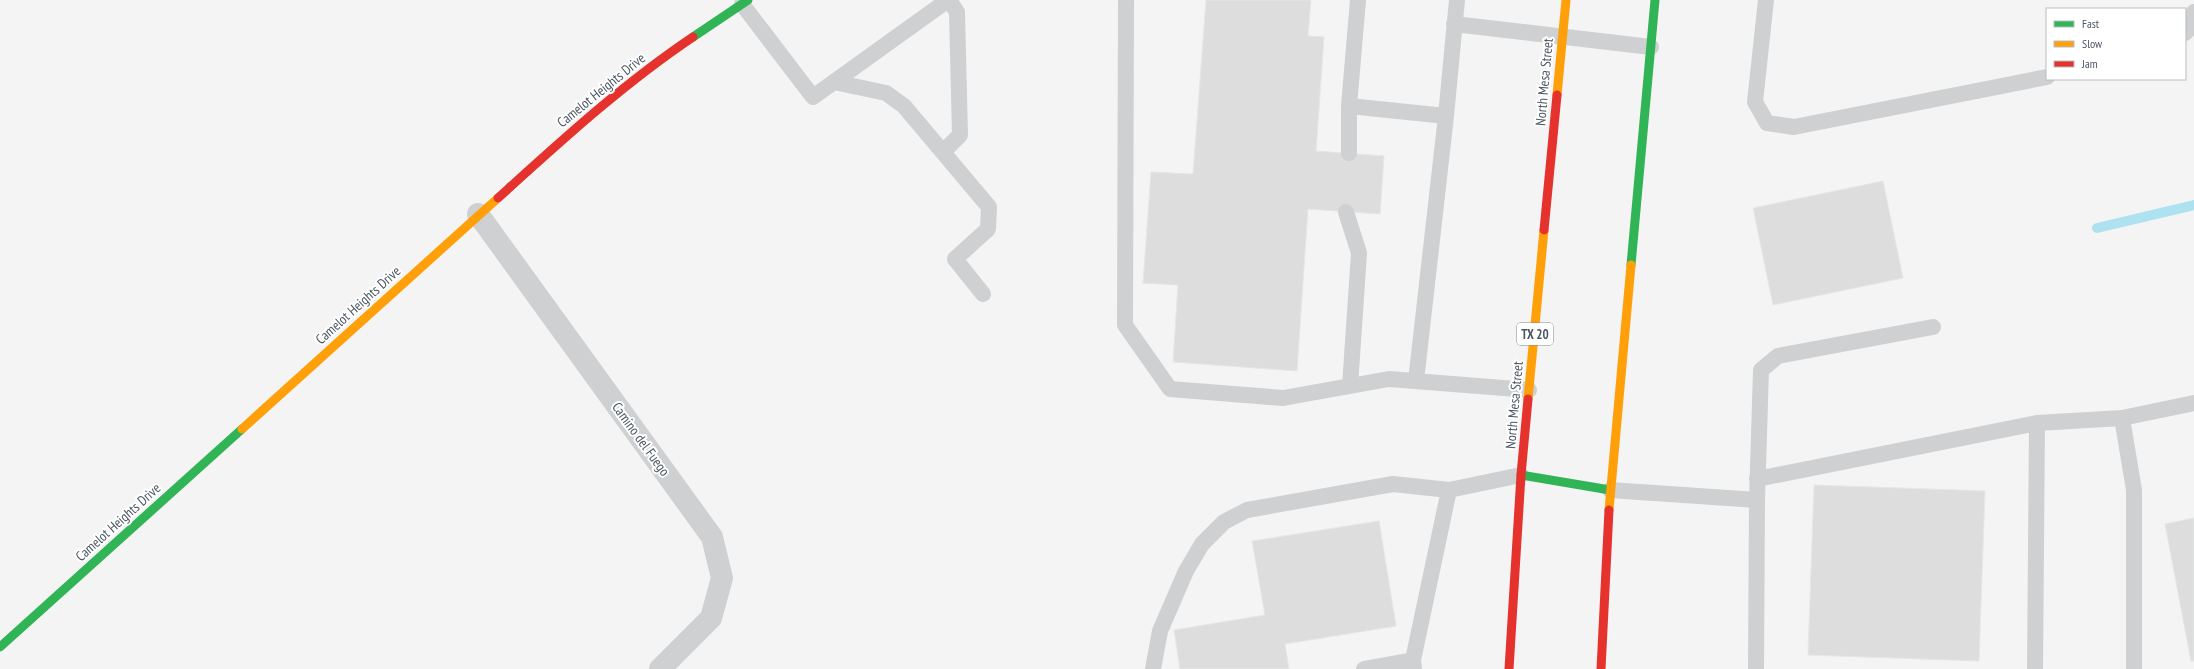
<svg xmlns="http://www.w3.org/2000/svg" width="2194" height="669" viewBox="0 0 2194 669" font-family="'PT Sans Narrow',sans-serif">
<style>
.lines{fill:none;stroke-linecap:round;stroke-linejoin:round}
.stream{stroke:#aee2f0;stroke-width:10}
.building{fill:#ddddde;stroke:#e5e6e7}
.lane{stroke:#ced0d2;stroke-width:16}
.street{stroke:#ced0d2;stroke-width:22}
.fast{stroke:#30b455;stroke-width:9}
.slow{stroke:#ff9f0a;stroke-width:9}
.jam{stroke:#e5322d;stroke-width:9}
.labels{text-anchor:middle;stroke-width:4;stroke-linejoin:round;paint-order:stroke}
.shield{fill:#fff;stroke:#808990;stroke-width:1}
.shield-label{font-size:13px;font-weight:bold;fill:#4a5661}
.street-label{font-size:14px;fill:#4a5661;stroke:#fff}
</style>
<rect width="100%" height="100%" fill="#f4f4f4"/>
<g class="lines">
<!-- stream -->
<path class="stream" d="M 2097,228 L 2194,205"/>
</g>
<!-- building -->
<path class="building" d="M 1206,0 L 1311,0 L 1308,36 L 1324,37 L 1316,151 L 1384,156 L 1380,214 L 1308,209 L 1297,371 L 1173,362 L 1178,285 L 1143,283 L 1151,172 L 1193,174 Z
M 1883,181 L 1903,278 L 1773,305 L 1753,208 Z
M 1814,485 L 1985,491 L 1979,661 L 1808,655 Z
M 2194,518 L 2194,661 L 2191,661 L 2165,524 Z
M 1379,521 L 1396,626 L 1285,644 L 1289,669 L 1180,669 L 1174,630 L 1265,615 L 1252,541 Z"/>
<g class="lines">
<!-- lane -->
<path class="lane" d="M 1126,0 L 1125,325 L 1170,389 L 1283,398 L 1389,379 L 1529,390
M 1358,0 L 1349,106 L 1446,116
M 1766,0 L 1755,102 L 1767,123 L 1794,127 L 2047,77
M 742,4 L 813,97 L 948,0
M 1454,24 L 1651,47
M 2185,33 L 2191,27 L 2194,12
M 834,82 L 886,93 L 904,106 L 989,207 L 988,229 L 955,259 L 983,294
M 943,152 L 960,135 L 957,12 L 949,0
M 1349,153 L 1349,106
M 1346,212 L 1359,253 L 1350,386
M 1416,381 L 1446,116 L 1457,0
M 2122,418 L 2134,490 L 2134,669
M 1757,479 L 2037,423 L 2122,418 L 2194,403
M 1610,490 L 1757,500
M 1153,669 L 1160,631 L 1186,571 L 1202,544 L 1224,522 L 1247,510 L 1393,484 L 1449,490
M 1364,669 L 1413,660
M 1414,669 L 1413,660 L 1449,490 L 1521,475
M 1756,669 L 1757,500 L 1761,370 L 1778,356 L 1933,327
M 2035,669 L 2037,423"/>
<!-- street -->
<path class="street" d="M 478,214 L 712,537 L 722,578 L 711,618 L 660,669"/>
<!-- fast -->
<path class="fast" d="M 693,37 L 748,0
M 1631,265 L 1655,0
M 1521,475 L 1610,490
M 0,647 L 242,429"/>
<!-- slow -->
<path class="slow" d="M 1557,95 L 1566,0
M 1528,399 L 1544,230
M 242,429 L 498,198
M 1609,510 L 1631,265"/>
<!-- jam -->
<path class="jam" d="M 498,198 C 561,141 623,84 693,37
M 1544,230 L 1557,95
M 1509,669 L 1521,475 L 1528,399
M 1601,669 L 1609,510"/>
</g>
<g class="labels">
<!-- shield labels -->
<rect class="shield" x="1517" y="323" width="36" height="22" rx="3"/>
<g class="shield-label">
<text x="1535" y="339">TX 20</text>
</g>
<!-- street labels -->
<g class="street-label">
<text transform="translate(1544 82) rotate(-85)" y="5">North Mesa Street</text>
<text transform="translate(601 90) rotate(-39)" y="5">Camelot Heights Drive</text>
<text transform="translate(358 305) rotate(-42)" y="5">Camelot Heights Drive</text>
<text transform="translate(1514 405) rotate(-85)" y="5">North Mesa Street</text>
<text transform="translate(641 439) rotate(54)" y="5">Camino del Fuego</text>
<text transform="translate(118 522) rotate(-42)" y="5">Camelot Heights Drive</text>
</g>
</g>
<!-- legend -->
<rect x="2046" y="8" width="140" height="72" fill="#ffffff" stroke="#b7bbc0"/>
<rect x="2054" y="21" width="20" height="6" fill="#30b455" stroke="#b7bbc0"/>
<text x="2082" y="28" font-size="12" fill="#4a5661">Fast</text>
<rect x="2054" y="41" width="20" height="6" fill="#ff9f0a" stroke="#b7bbc0"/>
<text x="2082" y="48" font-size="12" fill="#4a5661">Slow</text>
<rect x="2054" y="61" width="20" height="6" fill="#e5322d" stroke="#b7bbc0"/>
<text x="2082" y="68" font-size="12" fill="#4a5661">Jam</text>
</svg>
